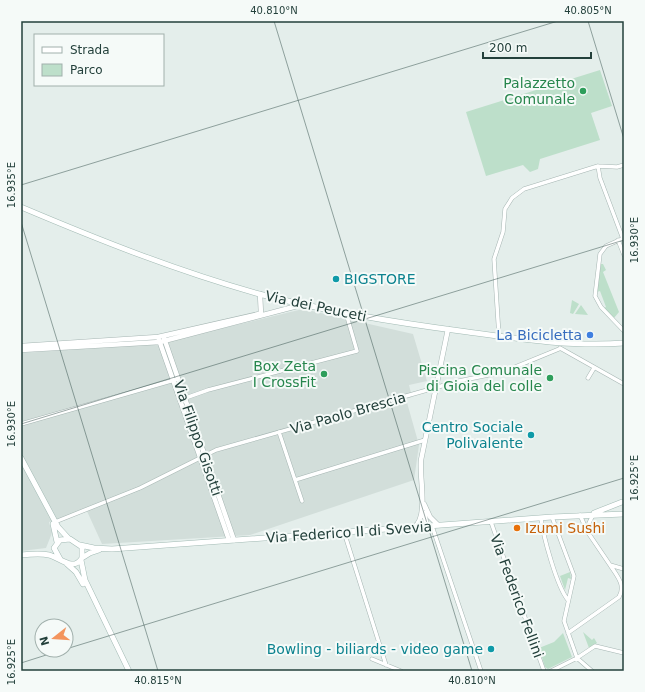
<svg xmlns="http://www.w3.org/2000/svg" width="645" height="692" viewBox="0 0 645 692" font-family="'DejaVu Sans',sans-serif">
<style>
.built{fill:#d2deda}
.green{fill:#bddfca}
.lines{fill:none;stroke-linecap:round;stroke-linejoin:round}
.minor-casing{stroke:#a6b6b3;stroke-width:4.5}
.tertiary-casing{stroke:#a6b6b3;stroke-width:5.5}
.secondary-casing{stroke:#a2bab4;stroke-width:6}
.minor{stroke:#fff;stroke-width:3.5}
.tertiary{stroke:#fff;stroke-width:4.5}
.secondary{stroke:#fff;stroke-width:5}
.ticks{fill:none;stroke:#23403b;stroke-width:1;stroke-opacity:0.45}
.leisure-dot{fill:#2e9e5b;stroke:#f5faf8;stroke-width:1.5}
.culture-dot{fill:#0f9aa8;stroke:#f5faf8;stroke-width:1.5}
.shop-dot{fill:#3f7fe0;stroke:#f5faf8;stroke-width:1.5}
.food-dot{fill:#e8710a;stroke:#f5faf8;stroke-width:1.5}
.labels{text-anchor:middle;stroke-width:4;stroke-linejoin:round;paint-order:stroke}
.leisure-label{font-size:14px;fill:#27864d;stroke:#f5faf8;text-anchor:end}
.culture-label{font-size:14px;fill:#0d838f;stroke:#f5faf8;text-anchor:end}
.street-label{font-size:14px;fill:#23403b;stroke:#f5faf8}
.shop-label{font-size:14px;fill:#366cbe;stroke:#f5faf8;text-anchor:end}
.food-label{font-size:14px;fill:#c56008;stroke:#f5faf8;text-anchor:start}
.neatline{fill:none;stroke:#23403b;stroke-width:1.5}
.ticks-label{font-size:10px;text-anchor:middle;fill:#23403b}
</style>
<rect width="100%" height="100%" fill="#e4eeeb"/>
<!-- built -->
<path class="built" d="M 303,309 L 413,334 L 427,381 L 409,385 L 412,397 L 406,399 L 419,445 L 414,480 L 250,535 L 102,544 L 86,509 L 49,522 L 52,533 L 46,548 L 21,551 L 21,353 L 156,344 Z"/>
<!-- green -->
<path class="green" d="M 600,70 L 612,106 L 591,113 L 600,140 L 540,159 L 538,169 L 530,172 L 523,165 L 486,176 L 466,112 Z
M 601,264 L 603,264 L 606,270 L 603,272 L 619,312 L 614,318 L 604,308 L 606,307 L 600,291 L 597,292 Z
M 572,300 L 579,304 L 573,314 L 570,313 Z
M 581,305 L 588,315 L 575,314 Z
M 570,572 L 571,579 L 568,578 L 565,590 L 560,576 Z
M 583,632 L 592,640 L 594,638 L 597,643 L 589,648 Z
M 563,633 L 572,657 L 548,669 L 545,667 L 539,648 L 554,642 Z"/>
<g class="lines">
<defs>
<path id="minor" d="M 598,166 L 600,178 L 623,239
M 624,238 L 606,246 L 600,254 L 595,296 L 601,307 L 624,331
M 618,240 L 624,255
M 499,336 L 494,259 L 503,232 L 505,209 L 512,198 L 524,189 L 598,166 L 617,167 L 624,165
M 560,348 L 624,384
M 588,378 L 594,368
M 180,400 L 208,390 L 357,351 L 346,313
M 21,424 L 178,379
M 279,432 L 302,501
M 295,480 L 425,440
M 580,515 L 588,533
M 593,515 L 589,523 L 589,534 L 610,565 L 624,569
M 552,517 L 574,576 L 564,621 L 577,658 L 592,671
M 541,518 C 543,536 557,587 568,600
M 55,522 L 140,488 L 216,450 L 459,381 L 503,372 L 559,349
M 491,522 L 544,671
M 432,526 L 481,671
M 344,532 L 386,665
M 568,633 L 619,597 C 626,585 617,576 610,565
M 372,659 L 401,671
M 551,671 L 577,658 L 595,646 L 624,653"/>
<path id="tertiary" d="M 260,294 L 261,314
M 164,338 L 234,540
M 159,340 L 229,540
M 21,346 L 158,337 L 259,314
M 21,350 L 160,342 L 301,305
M 424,504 L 430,517 L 438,525
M 424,513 L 427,526
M 414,527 C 429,518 419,477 421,460 L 448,329"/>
<path id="secondary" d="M 21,207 C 99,240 177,271 259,294 C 328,312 398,323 468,332 C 519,339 573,347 624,343
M 21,458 L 58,527 L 69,539
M 594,513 L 622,502
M 53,524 L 57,542
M 80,545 L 94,548 L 112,549 L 552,517 L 624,514
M 21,555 C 30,554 41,553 49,555 C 61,558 73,572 82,558 L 82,547 L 70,539 L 60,540 L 54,548 L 60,559
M 82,558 L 90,553 L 99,550
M 81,560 L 85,580 L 129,671
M 67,564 L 76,572 L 83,584"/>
</defs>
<!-- minor casing -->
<use href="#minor" class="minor-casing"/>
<!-- tertiary casing -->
<use href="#tertiary" class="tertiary-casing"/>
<!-- secondary casing -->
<use href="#secondary" class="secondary-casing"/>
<!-- minor -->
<use href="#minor" class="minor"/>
<!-- tertiary -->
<use href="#tertiary" class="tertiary"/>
<!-- secondary -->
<use href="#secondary" class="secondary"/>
</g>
<!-- ticks -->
<path class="ticks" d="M 274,21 L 472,671M 588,21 L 624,139M 21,185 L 558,21M 21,222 L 158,671M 21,424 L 624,240M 66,649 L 624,478M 21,663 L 62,650"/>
<!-- markers -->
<g class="leisure-dot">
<circle cx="583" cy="91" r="4"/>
<circle cx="324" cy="374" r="4"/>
<circle cx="550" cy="378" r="4"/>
</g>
<g class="culture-dot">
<circle cx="336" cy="279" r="4"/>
<circle cx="531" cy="435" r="4"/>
<circle cx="491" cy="649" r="4"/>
</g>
<circle class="shop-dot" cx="590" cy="335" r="4"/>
<circle class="food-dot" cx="517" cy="528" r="4"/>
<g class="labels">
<!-- leisure labels -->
<g class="leisure-label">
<text x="575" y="88">Palazzetto<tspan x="575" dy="16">Comunale</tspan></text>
<text x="316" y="371">Box Zeta<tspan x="316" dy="16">I CrossFit</tspan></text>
<text x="542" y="375">Piscina Comunale<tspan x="542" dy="16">di Gioia del colle</tspan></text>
</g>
<!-- culture labels -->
<g class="culture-label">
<text x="344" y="284" text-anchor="start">BIGSTORE</text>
<text x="523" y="432">Centro Sociale<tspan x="523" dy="16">Polivalente</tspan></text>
<text x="483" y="654">Bowling - biliards - video game</text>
</g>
<!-- street labels -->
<g class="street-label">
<text transform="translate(316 306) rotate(12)" y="5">Via dei Peuceti</text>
<text transform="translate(348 413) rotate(-16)" y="5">Via Paolo Brescia</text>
<text transform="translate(198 438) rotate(71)" y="5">Via Filippo Gisotti</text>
<text transform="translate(349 532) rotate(-4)" y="5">Via Federico II di Svevia</text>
<text transform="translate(517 596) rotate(70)" y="5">Via Federico Fellini</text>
</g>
<!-- shop labels -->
<g class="shop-label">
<text x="582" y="340">La Bicicletta</text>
</g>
<!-- food labels -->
<g class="food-label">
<text x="525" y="533">Izumi Sushi</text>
</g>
</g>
<!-- border -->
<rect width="645" height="692" fill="none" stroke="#f5faf8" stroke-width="44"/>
<!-- legend -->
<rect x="34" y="34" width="130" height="52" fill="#f5faf8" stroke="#a1b0ac"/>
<rect x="42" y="47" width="20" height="6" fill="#ffffff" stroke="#a1b0ac"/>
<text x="70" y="54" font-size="12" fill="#23403b">Strada</text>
<rect x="42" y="64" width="20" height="12" fill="#bddfca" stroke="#a1b0ac"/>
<text x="70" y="74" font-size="12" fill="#23403b">Parco</text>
<!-- north arrow -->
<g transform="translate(54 638) rotate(253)"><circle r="19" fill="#f5faf8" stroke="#a1b0ac"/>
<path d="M0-3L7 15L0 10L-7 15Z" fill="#f3945d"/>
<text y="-6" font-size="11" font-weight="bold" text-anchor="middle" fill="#23403b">N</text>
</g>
<!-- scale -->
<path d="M483 52v6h108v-6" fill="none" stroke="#23403b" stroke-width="2"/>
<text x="489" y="52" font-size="12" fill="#23403b" stroke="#f5faf8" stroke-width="3" paint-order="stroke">200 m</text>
<rect x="22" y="22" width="601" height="648" class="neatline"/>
<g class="ticks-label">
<text x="274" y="14">40.810°N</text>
<text x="588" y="14">40.805°N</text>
<text transform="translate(11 185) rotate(-90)" y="4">16.935°E</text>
<text transform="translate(634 240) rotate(-90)" y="4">16.930°E</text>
<text transform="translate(11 424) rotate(-90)" y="4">16.930°E</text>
<text transform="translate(634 478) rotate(-90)" y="4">16.925°E</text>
<text transform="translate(11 662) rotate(-90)" y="4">16.925°E</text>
<text x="158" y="684">40.815°N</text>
<text x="472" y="684">40.810°N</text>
</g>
</svg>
